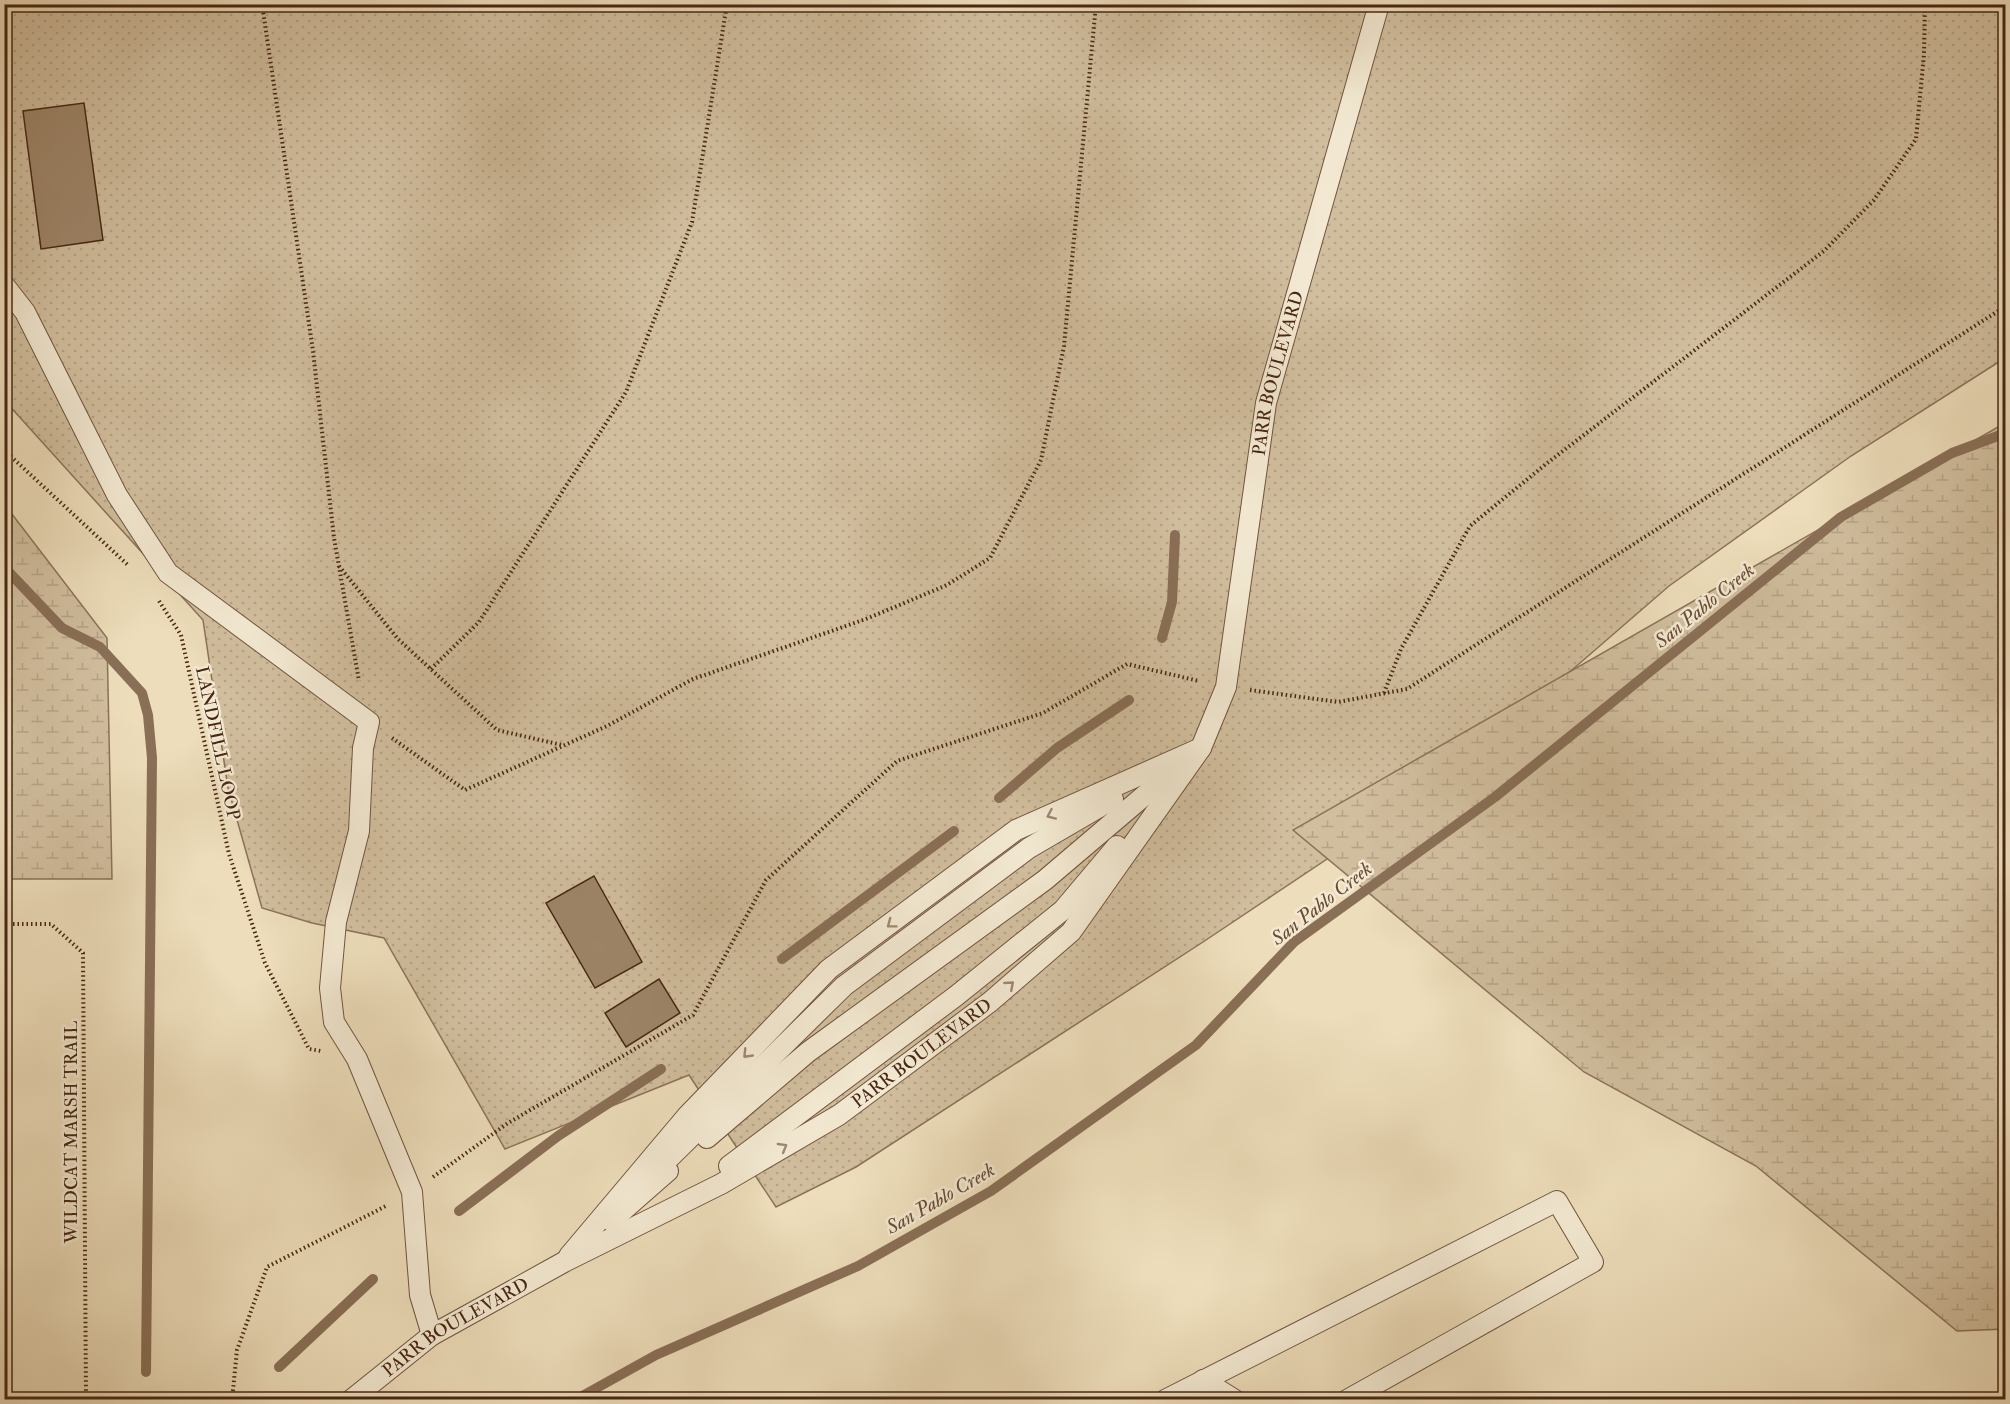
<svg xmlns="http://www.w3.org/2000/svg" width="2010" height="1404" viewBox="0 0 2010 1404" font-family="'IM FELL Double Pica',serif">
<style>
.grass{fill:url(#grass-dots);stroke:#8c7259;stroke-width:1.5}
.wetland{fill:url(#wetland-marsh);stroke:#8c7259;stroke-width:1.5}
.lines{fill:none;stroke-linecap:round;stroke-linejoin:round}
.stream{stroke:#896f56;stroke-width:10}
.building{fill:#9e866a;stroke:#482714;stroke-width:1.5}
.lane-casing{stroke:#71543e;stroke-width:22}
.path{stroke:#482714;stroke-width:4;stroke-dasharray:1.5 3;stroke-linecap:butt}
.lane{stroke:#f3e9d2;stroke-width:20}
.oneway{stroke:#9e8873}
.labels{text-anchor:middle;stroke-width:5;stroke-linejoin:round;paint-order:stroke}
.street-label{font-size:18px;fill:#482714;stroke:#f3e9d2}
.water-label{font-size:20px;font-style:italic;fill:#694b35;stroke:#f3e9d2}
</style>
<defs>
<pattern id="grass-dots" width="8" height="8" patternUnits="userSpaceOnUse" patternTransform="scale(1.5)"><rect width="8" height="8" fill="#d1be9e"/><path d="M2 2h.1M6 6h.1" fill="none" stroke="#b5a387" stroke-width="1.8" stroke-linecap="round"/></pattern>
<pattern id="wetland-marsh" width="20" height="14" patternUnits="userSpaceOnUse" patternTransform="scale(1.5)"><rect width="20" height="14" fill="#d1be9e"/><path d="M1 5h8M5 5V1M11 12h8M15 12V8" fill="none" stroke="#b5a387"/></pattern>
</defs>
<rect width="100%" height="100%" fill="#edddba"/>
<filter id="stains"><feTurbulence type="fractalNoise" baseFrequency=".00333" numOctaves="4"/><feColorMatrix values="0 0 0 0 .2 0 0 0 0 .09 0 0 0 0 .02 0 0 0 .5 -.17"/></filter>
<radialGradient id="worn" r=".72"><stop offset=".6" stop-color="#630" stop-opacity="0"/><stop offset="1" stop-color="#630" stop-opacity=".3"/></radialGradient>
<!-- grass -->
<path class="grass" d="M 4,5 L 2005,5 L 2005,358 L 1851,456 L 1669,586 L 1543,695 L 1402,809 L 1203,942 L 856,1167 L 776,1207 L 689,1075 L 505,1149 L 384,938 L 312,923 L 262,908 L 228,788 L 203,620 L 5,401 Z"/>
<!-- wetland -->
<path class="wetland" d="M 2005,423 L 2005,1329 L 1957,1331 L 1756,1166 L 1584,1072 L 1293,830 Z
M 5,505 L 107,638 L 112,879 L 5,879 Z"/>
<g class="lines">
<!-- stream -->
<path class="stream" d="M 4,567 L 62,628 L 100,647 L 142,693 L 148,715 L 152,758 L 146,1372
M 1162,638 L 1172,602 L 1175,535
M 999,798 L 1057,748 L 1129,700
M 782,959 L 954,831
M 459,1211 L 558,1136 L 661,1069
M 279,1367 L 373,1279
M 575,1400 L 656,1355 L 858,1266 L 991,1191 L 1196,1045 L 1294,942 L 1495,797 L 1841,517 L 1952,453 L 2006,433"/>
</g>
<!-- building -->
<path class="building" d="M 84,103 L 103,240 L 41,249 L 23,111 Z
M 594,876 L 642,962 L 595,988 L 546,903 Z
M 659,979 L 680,1013 L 626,1047 L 605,1013 Z"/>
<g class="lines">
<defs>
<g id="lane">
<path d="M 4,285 L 25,312 L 117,495 L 168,573 L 369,722 L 363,748 L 359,831 L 336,922 L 330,988 L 334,1022 L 357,1059 L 412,1192 L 420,1295 L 432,1335"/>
<path d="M 707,1138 L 808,1052 L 1045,880 L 1178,767"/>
<path d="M 729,1166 L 956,996 L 1063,910 L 1117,846"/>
<path d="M 652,1175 L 844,986 L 1029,848 L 1113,799"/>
<path d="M 611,1221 L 668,1171"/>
<path d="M 569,1256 L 687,1116 L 829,969 L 1016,830 L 1201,748"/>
<path d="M 1203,1380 L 1235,1400"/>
<path id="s1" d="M 351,1400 L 432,1335 L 564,1262 L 721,1184 L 839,1115 L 990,1002 L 1071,932 L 1201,748 L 1226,687 L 1266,403 L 1379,4"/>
<path d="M 1165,1400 L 1557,1201 L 1593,1262 L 1347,1400"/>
</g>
</defs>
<!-- lane casing -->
<use href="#lane" class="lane-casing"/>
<!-- path -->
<path class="path" d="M 262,4 L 313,351 L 334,538 L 359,681
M 4,450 L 129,566
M 339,566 L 398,639 L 497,730 L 562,745
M 159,601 L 181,635 L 229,854 L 265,963 L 309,1049 L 321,1051
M 431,669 L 479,622 L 626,392 L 692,222 L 727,4
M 1250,690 L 1338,702 L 1407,689 L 2006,306
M 1384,693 L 1401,649 L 1470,526 L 1546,464 L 1824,251 L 1874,200 L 1916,139 L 1924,54 L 1925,4
M 392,738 L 465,790 L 607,726 L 693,679 L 866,619 L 947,585 L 990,558 L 1041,460 L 1064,346 L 1096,4
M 4,924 L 51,924 L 83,953 L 86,1400
M 433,1177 L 508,1123 L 693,1015 L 766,880 L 897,761 L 1043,713 L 1127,664 L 1199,681
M 232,1400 L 237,1350 L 267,1267 L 386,1206"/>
<!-- lane -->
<use href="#lane" class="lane"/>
</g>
<!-- one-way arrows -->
<defs><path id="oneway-chevron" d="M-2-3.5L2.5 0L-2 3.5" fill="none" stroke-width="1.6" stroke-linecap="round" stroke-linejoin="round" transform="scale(1.5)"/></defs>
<g class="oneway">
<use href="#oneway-chevron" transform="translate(1051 815) rotate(156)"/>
<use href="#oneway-chevron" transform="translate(891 924) rotate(143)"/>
<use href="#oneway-chevron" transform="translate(1010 985) rotate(-41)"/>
<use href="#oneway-chevron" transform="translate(747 1054) rotate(134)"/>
<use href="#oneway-chevron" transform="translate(783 1147) rotate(-30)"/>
</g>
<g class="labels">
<!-- street labels -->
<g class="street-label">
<text dy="6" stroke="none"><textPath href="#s1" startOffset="1472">PARR BOULEVARD</textPath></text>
<text transform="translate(218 743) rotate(78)" y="6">LANDFILL LOOP</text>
<text dy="6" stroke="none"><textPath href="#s1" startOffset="670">PARR BOULEVARD</textPath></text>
<text transform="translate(71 1132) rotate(-90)" y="6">WILDCAT MARSH TRAIL</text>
<text dy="6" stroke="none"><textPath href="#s1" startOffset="128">PARR BOULEVARD</textPath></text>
</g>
<!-- water labels -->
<g class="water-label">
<text transform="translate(1704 605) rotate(-39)" y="7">San Pablo Creek</text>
<text transform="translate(1321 903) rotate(-38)" y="7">San Pablo Creek</text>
<text transform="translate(940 1198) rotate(-30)" y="7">San Pablo Creek</text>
</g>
</g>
<!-- margin -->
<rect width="2010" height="1404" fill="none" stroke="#edddba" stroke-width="24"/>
<rect x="6" y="6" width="1998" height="1392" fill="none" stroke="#482714" stroke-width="3"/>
<rect x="12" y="12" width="1986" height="1380" fill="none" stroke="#482714" stroke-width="1.5"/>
<rect width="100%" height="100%" filter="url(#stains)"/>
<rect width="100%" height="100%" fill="url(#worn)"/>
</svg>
